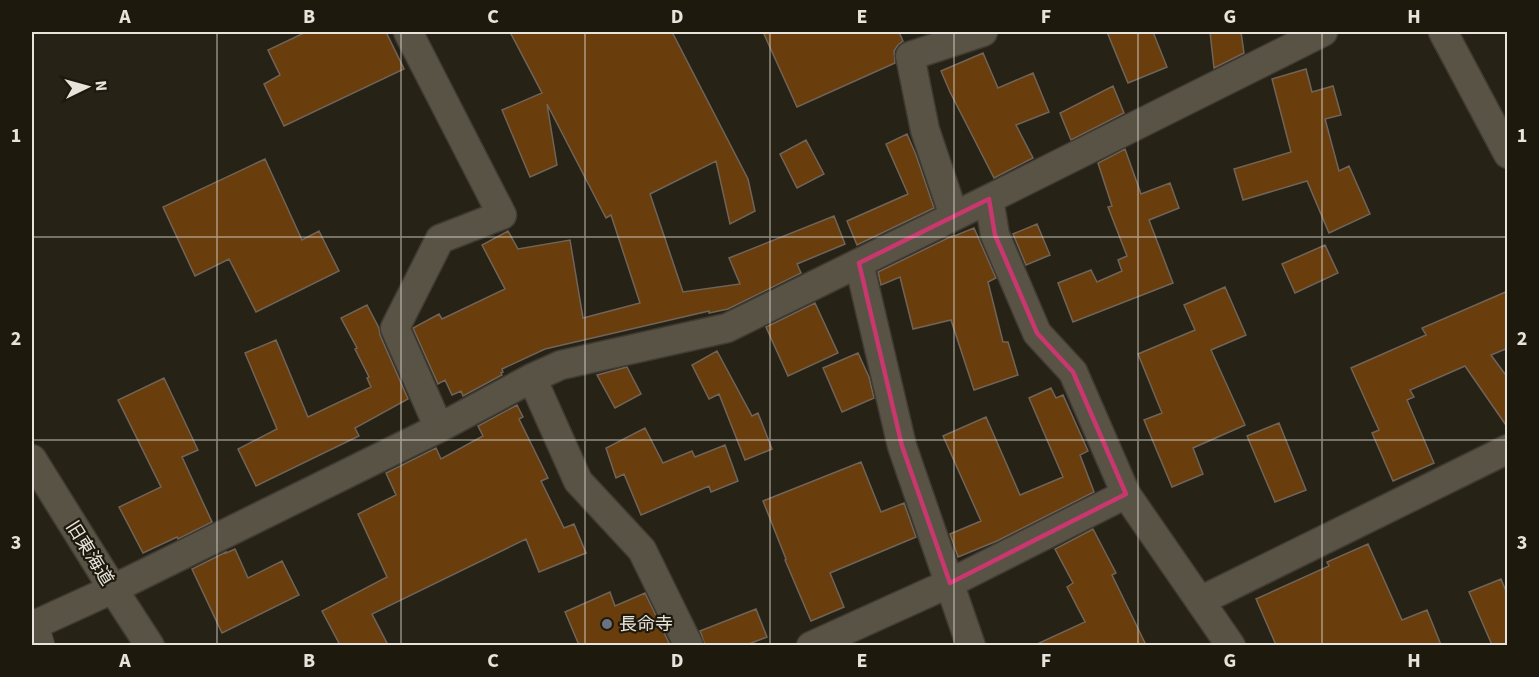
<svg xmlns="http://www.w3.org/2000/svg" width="1539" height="677" viewBox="0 0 1539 677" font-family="'Source Sans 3','Noto Sans JP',sans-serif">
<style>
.building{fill:#693e0c;stroke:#706459;stroke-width:1.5}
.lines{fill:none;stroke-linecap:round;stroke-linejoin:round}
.street-casing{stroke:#403b33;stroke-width:31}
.secondary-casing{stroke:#403b33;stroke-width:35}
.street{stroke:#595345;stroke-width:28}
.secondary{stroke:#595345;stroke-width:33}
.marked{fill:none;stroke:#c8376e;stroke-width:4.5;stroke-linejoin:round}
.grid{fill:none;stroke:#e8e4dc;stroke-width:1.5;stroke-opacity:0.55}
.worship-dot{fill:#6b7280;stroke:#1e190d;stroke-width:2}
.labels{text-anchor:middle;stroke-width:4.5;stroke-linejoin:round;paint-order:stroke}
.street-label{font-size:18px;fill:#e8e4dc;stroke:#1e190d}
.poi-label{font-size:18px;fill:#e8e4dc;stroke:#1e190d;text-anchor:start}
.neatline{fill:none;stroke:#e8e4dc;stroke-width:2}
.grid-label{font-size:20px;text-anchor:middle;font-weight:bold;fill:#e8e4dc}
</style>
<rect width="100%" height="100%" fill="#272216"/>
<!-- building -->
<path class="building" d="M 306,32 L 386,32 L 404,69 L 284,126 L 264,84 L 280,75 L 268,50 Z
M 510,32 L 672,32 L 748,179 L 755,211 L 730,224 L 716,161 L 650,194 L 683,292 L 740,284 L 729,258 L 834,216 L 845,244 L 797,264 L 801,273 L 728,309 L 709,313 L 709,311 L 545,349 L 502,369 L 503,372 L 501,373 L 502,375 L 463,396 L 461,391 L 452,395 L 445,380 L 438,384 L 413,328 L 439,314 L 442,319 L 505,289 L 482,245 L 508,231 L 518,249 L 570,240 L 583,318 L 640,303 L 611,215 L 606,218 L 547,104 L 557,165 L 530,177 L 502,110 L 542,93 Z
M 763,32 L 899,32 L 903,41 L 898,45 L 894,51 L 895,63 L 797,107 Z
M 1107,32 L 1153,32 L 1167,67 L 1128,83 Z
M 1210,32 L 1241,32 L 1244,53 L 1214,68 Z
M 983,53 L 998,88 L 1033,73 L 1049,112 L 1016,125 L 1033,158 L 994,178 L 950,92 L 941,71 Z
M 1306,69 L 1312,92 L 1333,86 L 1341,115 L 1325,119 L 1339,171 L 1349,166 L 1370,214 L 1329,233 L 1307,181 L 1243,200 L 1234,169 L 1291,152 L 1272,79 Z
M 1113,86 L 1124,113 L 1071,140 L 1060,113 Z
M 907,134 L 916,155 L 934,208 L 857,245 L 847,221 L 908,194 L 886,144 Z
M 806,140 L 824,174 L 797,188 L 780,154 Z
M 1125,149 L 1141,194 L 1170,183 L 1179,208 L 1149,220 L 1173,283 L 1073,322 L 1058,283 L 1091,270 L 1097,282 L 1122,271 L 1118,260 L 1127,256 L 1108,207 L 1112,206 L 1098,163 Z
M 265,159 L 302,240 L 319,231 L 339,271 L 256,312 L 229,259 L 195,276 L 163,207 Z
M 1037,224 L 1050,255 L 1026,265 L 1013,234 Z
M 974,228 L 996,278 L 988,282 L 1003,342 L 1008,342 L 1018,375 L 974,390 L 951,320 L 913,329 L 900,277 L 881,285 L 878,272 L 952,236 L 952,237 Z
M 1325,245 L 1338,273 L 1295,293 L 1282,264 Z
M 1225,287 L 1246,335 L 1211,350 L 1245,425 L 1193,448 L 1203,474 L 1172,487 L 1144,420 L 1162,413 L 1138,354 L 1195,330 L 1184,305 Z
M 1508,291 L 1508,348 L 1491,355 L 1508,378 L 1508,428 L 1465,366 L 1410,390 L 1414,397 L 1407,400 L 1434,463 L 1393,481 L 1372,433 L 1379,430 L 1351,368 L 1426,335 L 1422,328 Z
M 815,303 L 838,353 L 788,376 L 766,327 Z
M 367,305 L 379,328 L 380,335 L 408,399 L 355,428 L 359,436 L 256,486 L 238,449 L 277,429 L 245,353 L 276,340 L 308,417 L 371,387 L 367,378 L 369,377 L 355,349 L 357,348 L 341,318 Z
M 717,351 L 752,416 L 758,413 L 772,449 L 745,460 L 719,394 L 709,399 L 692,365 Z
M 858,353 L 869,377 L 874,398 L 842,412 L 823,368 Z
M 627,367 L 641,394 L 615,408 L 597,375 Z
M 164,378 L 198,450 L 182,457 L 212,522 L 178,539 L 177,537 L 143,553 L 119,507 L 161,487 L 118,400 Z
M 1051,388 L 1056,398 L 1063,395 L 1088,451 L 1080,455 L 1094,492 L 997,541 L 958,557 L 950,534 L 981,521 L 943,436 L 986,417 L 1020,495 L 1063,477 L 1029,398 Z
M 517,405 L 523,417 L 519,419 L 548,478 L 541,481 L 564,528 L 574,524 L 586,553 L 539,572 L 526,539 L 372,614 L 388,645 L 340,645 L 322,611 L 387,577 L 358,514 L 396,495 L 386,473 L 436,448 L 441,459 L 483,436 L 478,426 Z
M 1279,423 L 1306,490 L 1275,502 L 1247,436 Z
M 645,428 L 663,463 L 692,451 L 695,457 L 725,445 L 738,481 L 711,492 L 709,486 L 641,515 L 624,474 L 616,478 L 606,448 Z
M 861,462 L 881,512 L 904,503 L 916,537 L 830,573 L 844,607 L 811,621 L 785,560 L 786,559 L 763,501 Z
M 1093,529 L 1116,573 L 1112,575 L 1146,645 L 1035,645 L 1085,622 L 1067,587 L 1073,583 L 1055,549 Z
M 1368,544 L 1402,620 L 1427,610 L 1441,645 L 1276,645 L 1256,599 L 1329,566 L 1327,562 Z
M 235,549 L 248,578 L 282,561 L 299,595 L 222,633 L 192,569 L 226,552 L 226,553 Z
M 1501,579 L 1508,596 L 1508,645 L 1492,645 L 1469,592 Z
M 610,592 L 615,606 L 645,593 L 670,645 L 579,645 L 565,612 Z
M 756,609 L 767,637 L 746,645 L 705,645 L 700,631 Z"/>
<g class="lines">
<defs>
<path id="street" d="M 408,32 L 502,215 L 440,239 L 395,328 L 439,428
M 1443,32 L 1508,154
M 989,199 L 995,235 L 1037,333 L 1073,372 L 1126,494 L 1231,646
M 954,216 L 925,130 L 910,56 L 983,32
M 859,263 L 902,446 L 971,646
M 532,378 L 578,481 L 642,550 L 689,646
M 32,459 L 113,589 L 150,646
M 1200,601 L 1508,449
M 32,626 L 113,589 L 439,428 L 532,378 L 561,365 L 727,328 L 989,199 L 1323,32
M 811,646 L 950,583 L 1126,494"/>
<path id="secondary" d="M 32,626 L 38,646"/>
</defs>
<!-- street casing -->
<use href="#street" class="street-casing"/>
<!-- secondary casing -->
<use href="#secondary" class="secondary-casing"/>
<!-- street -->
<use href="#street" class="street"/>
<!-- secondary -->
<use href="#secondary" class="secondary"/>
</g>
<!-- marked area -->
<path class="marked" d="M 989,199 L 995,235 L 1037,333 L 1073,372 L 1126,494 L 950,583 L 902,446 L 859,263 Z"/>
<!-- grid -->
<path class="grid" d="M 217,32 L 217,646M 401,32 L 401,646M 585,32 L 585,646M 770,32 L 770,646M 954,32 L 954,646M 1138,32 L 1138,646M 1322,32 L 1322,646M 32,237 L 1508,237M 32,440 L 1508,440"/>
<!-- markers -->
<circle class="worship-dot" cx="607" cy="624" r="6"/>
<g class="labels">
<!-- street labels -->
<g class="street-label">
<text transform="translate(90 553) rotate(58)" y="6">旧東海道</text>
</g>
<!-- poi labels -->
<g class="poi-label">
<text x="619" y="630">長命寺</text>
</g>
</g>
<!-- border -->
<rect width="1539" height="677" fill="none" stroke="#1e190d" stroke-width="66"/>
<!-- north arrow -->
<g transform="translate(87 87) rotate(85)" stroke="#1e190d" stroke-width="4.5" paint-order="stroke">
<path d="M0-4.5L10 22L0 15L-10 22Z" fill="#e8e4dc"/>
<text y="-9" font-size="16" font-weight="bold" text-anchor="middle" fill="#e8e4dc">N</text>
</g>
<rect x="33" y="33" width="1473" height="611" class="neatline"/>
<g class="grid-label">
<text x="125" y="23">A</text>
<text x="309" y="23">B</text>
<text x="493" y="23">C</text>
<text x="677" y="23">D</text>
<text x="862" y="23">E</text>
<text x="1046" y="23">F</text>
<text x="1230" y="23">G</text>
<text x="1414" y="23">H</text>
<text x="16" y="142">1</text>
<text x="1522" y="142">1</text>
<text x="16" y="345">2</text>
<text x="1522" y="345">2</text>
<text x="16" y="549">3</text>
<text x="1522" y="549">3</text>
<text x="125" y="667">A</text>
<text x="309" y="667">B</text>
<text x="493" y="667">C</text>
<text x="677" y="667">D</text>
<text x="862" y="667">E</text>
<text x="1046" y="667">F</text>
<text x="1230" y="667">G</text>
<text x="1414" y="667">H</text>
</g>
</svg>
